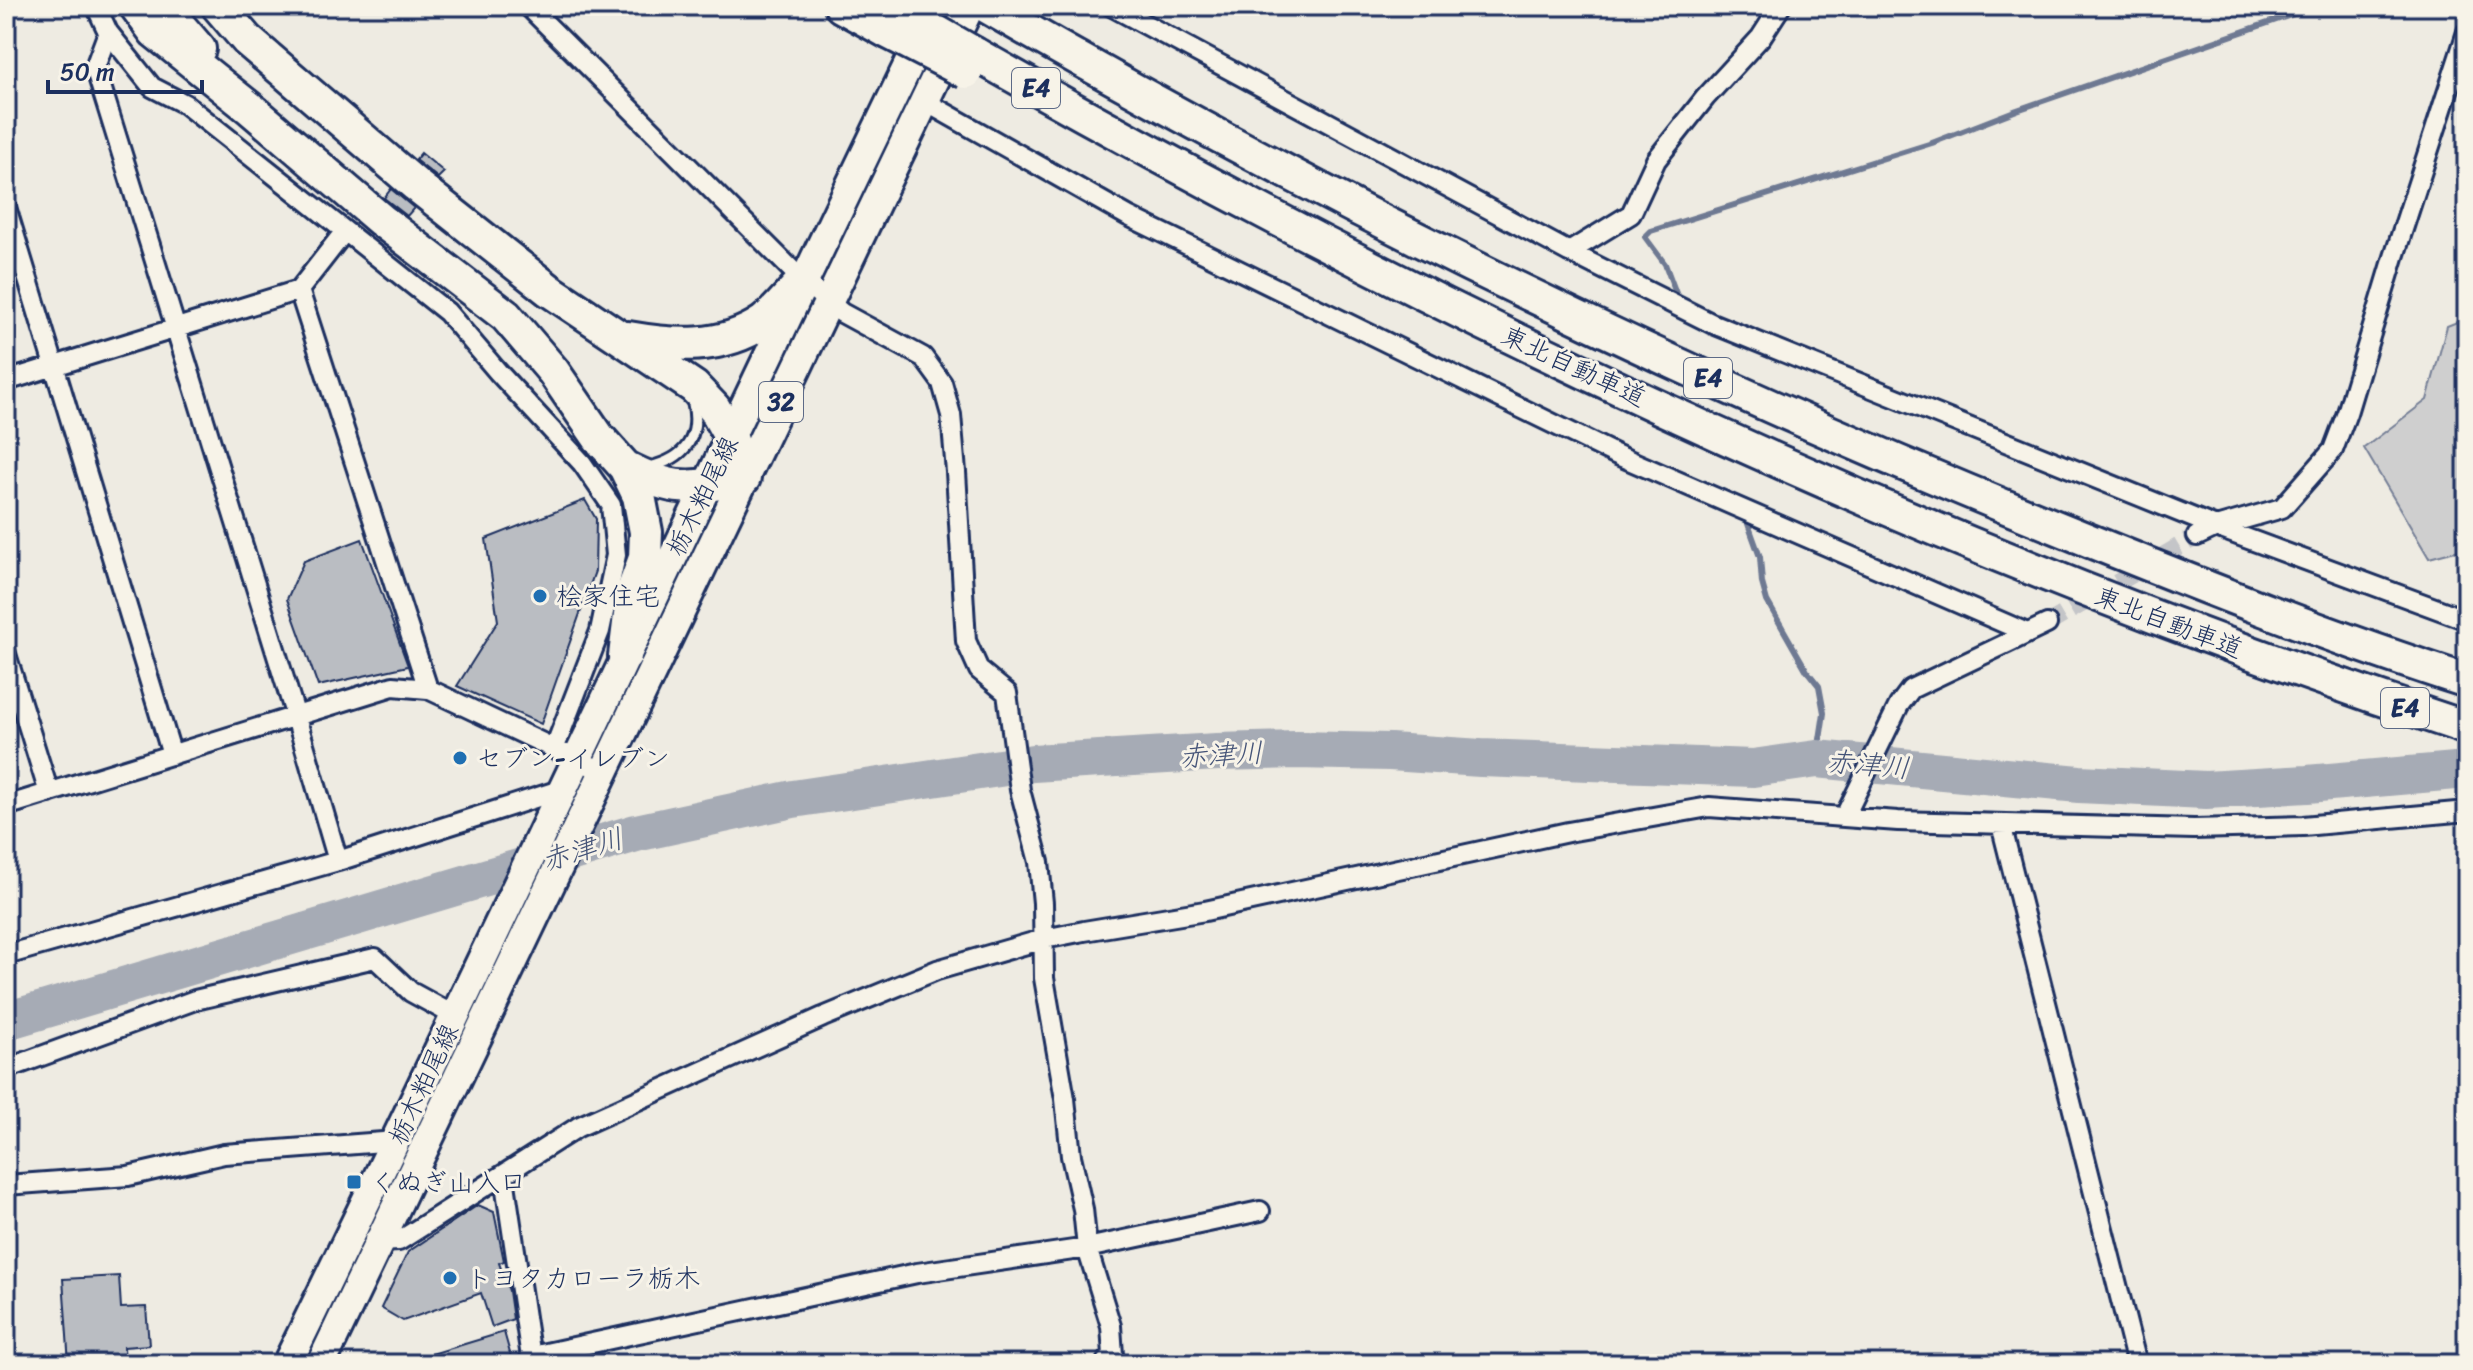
<svg xmlns="http://www.w3.org/2000/svg" width="2473" height="1370" viewBox="0 0 2473 1370" font-family="Sriracha,'Klee One',sans-serif">
<style>
.green{fill:#cfcfcf;stroke:#757f96;stroke-width:2}
.lines{fill:none;stroke-linecap:round;stroke-linejoin:round}
.stream{stroke:#6e7992;stroke-width:6}
.river{stroke:#a6abb5;stroke-width:38}
.building{fill:#babdc2;stroke:#1b2f5e;stroke-width:2}
.street-tunnel{stroke:#c4c5c8;stroke-width:18;stroke-dasharray:18 9;stroke-linecap:butt}
.lane-casing{stroke:#1b2f5e;stroke-width:15}
.street-casing{stroke:#1b2f5e;stroke-width:24}
.primary-casing{stroke:#1b2f5e;stroke-width:34}
.highway-casing{stroke:#1b2f5e;stroke-width:38}
.lane{stroke:#f7f3e8;stroke-width:9}
.street{stroke:#f7f3e8;stroke-width:18}
.primary{stroke:#f7f3e8;stroke-width:28}
.highway{stroke:#f7f3e8;stroke-width:32}
.highway-bridge-casing{stroke:#1b2f5e;stroke-width:38;stroke-linecap:butt}
.highway-bridge{stroke:#f7f3e8;stroke-width:32}
.poi-dot{fill:#1f6fb2;stroke:#f7f3e8;stroke-width:3}
.labels{text-anchor:middle;stroke-width:6;stroke-linejoin:round;paint-order:stroke}
.shield{fill:#f7f3e8;stroke:#5d6a87;stroke-width:2}
.shield-label{font-size:24px;font-weight:bold;fill:#1b2f5e}
.street-label{font-size:26px;fill:#1b2f5e;stroke:#f7f3e8}
.poi-label{font-size:26px;fill:#1b2f5e;stroke:#f7f3e8;text-anchor:start}
.water-label{font-size:28px;font-style:italic;fill:#455478;stroke:#f7f3e8}
</style>
<rect width="100%" height="100%" fill="#eeebe2"/>
<filter id="ink" filterUnits="userSpaceOnUse"><feTurbulence type="fractalNoise" baseFrequency=".0125" numOctaves="2"/><feDisplacementMap in="SourceGraphic" scale="16" xChannelSelector="R" yChannelSelector="G"/><feConvolveMatrix kernelMatrix="1 2 1 2 8 2 1 2 1" color-interpolation-filters="sRGB"/></filter>
<g filter="url(#ink)">
<!-- green -->
<path class="green" d="M 2467,318 L 2467,548 L 2429,558 L 2364,448 L 2427,400 L 2447,326 Z"/>
<g class="lines">
<!-- stream -->
<path class="stream" d="M 1677,296 L 1665,264 L 1645,237 L 1651,231 L 1932,143 L 2017,110 L 2317,6
M 1747,521 L 1760,557 L 1762,583 L 1767,601 L 1807,671 L 1819,686 L 1824,713 L 1817,759"/>
<!-- river -->
<path class="river" d="M 6,1021 L 636,833 L 793,799 L 1033,763 L 1217,752 L 1296,750 L 1390,752 L 1481,758 L 1753,768 L 1817,759 L 2079,784 L 2206,790 L 2307,784 L 2467,770"/>
</g>
<!-- building -->
<path class="building" d="M 421,153 L 444,172 L 438,178 L 415,160 Z
M 391,189 L 414,208 L 407,216 L 384,198 Z
M 585,500 L 596,519 L 595,571 L 541,724 L 457,686 L 498,621 L 486,539 Z
M 362,539 L 408,666 L 318,686 L 287,599 L 304,561 Z
M 478,1205 L 494,1212 L 504,1261 L 499,1263 L 509,1291 L 513,1319 L 492,1327 L 481,1293 L 403,1321 L 381,1308 L 408,1252 Z
M 119,1276 L 121,1308 L 146,1307 L 149,1345 L 124,1347 L 125,1364 L 69,1364 L 63,1279 Z
M 504,1332 L 513,1364 L 412,1364 L 412,1360 Z"/>
<g class="lines">
<!-- street-tunnel -->
<path class="street-tunnel" d="M 2047,624 L 2197,536"/>
<defs>
<path id="lane" d="M 649,467 C 685,459 702,437 692,400"/>
<path id="street" d="M 96,6 L 108,32 L 152,87 L 185,104 L 447,312 L 498,372 L 582,463 L 611,505 L 616,555 L 600,631 L 555,747
M 528,6 L 803,281 L 842,313 L 923,357 L 942,383 L 951,415 L 956,472 L 966,641 L 979,670 L 1007,693 L 1020,790 L 1039,862 L 1043,903 L 1044,978 L 1065,1099 L 1071,1156 L 1083,1209 L 1087,1248 L 1111,1326 L 1113,1355 L 1105,1364
M 1111,6 L 1569,252 L 1711,323 L 2216,527 L 2467,620
M 108,32 L 95,67 L 296,717 L 338,861
M 924,101 L 1128,216 L 1615,454 L 2027,633
M 6,207 L 172,755
M 1569,252 L 1631,214 L 1656,160 L 1705,98 L 1761,37 L 1781,6
M 299,290 L 428,689
M 6,381 L 299,290 L 345,231
M 2197,536 L 2216,527 L 2282,508 L 2333,450 L 2347,413 L 2394,257 L 2467,32
M 6,654 L 49,793
M 6,806 L 393,686 L 428,689 L 606,773
M 1845,816 L 1899,705 L 1911,689 L 2047,624
M 2001,824 L 2137,1364
M 6,955 L 338,861 L 563,789
M 6,1069 L 195,1000 L 375,958 L 411,992 L 455,1016
M 504,1177 L 532,1364
M 6,1185 L 128,1176 L 224,1154 L 396,1141
M 374,1239 L 379,1242 L 399,1241 L 578,1127 L 823,1017 L 937,970 L 1044,939 L 1084,931 L 1205,911 L 1568,832 L 1709,807 L 1898,821 L 2194,829 L 2303,826 L 2467,811
M 532,1356 L 917,1273 L 1087,1248 L 1260,1211"/>
<path id="primary" d="M 287,1364 C 508,913 717,457 937,6
M 321,1364 L 970,6"/>
<path id="highway" d="M 136,6 L 155,32 L 251,109 L 381,220 L 506,316 L 553,371 L 599,438 L 625,467 L 639,496 L 646,532 L 645,558 L 633,591 L 625,656
M 167,6 L 175,21 L 199,49
M 218,6 L 247,40 L 416,185 L 549,290 L 694,387 L 714,408 L 731,438 L 744,478 C 691,489 675,493 625,467
M 841,6 L 888,32
M 986,6 C 1333,207 1696,383 2068,532 C 2199,585 2332,638 2467,681
M 975,54 C 1450,324 1948,557 2467,728
M 628,338 C 674,346 722,350 763,322 C 777,311 790,294 803,281"/>
</defs>
<!-- lane casing -->
<use href="#lane" class="lane-casing"/>
<!-- street casing -->
<use href="#street" class="street-casing"/>
<!-- primary casing -->
<use href="#primary" class="primary-casing"/>
<!-- highway casing -->
<use href="#highway" class="highway-casing"/>
<!-- lane -->
<use href="#lane" class="lane"/>
<!-- street -->
<use href="#street" class="street"/>
<!-- primary -->
<use href="#primary" class="primary"/>
<!-- highway -->
<use href="#highway" class="highway"/>
<defs>
<path id="highway-bridge" d="M 898,10 L 975,54
M 888,32 L 966,72"/>
</defs>
<!-- highway-bridge casing -->
<use href="#highway-bridge" class="highway-bridge-casing"/>
<!-- highway-bridge -->
<use href="#highway-bridge" class="highway-bridge"/>
</g>
</g>
<!-- markers -->
<g class="poi-dot">
<circle cx="540" cy="596" r="8"/>
<circle cx="460" cy="758" r="8"/>
<rect x="346" y="1174" width="16" height="16" rx="4"/>
<circle cx="450" cy="1278" r="8"/>
</g>
<g class="labels">
<!-- shield labels -->
<g class="shield">
<rect x="1012" y="68" width="48" height="40" rx="6"/>
<rect x="1684" y="358" width="48" height="40" rx="6"/>
<rect x="759" y="382" width="44" height="40" rx="6"/>
<rect x="2381" y="688" width="48" height="40" rx="6"/>
</g>
<g class="shield-label">
<text x="1036" y="96">E4</text>
<text x="1708" y="386">E4</text>
<text x="781" y="410">32</text>
<text x="2405" y="716">E4</text>
</g>
<!-- street labels -->
<g class="street-label">
<text transform="translate(1574 366) rotate(25)" y="9">東北自動車道</text>
<text transform="translate(702 496) rotate(-64)" y="9">栃木粕尾線</text>
<text transform="translate(2169 622) rotate(21)" y="9">東北自動車道</text>
<text transform="translate(423 1084) rotate(-65)" y="9">栃木粕尾線</text>
</g>
<!-- poi labels -->
<g class="poi-label">
<text x="556" y="605">桧家住宅</text>
<text x="476" y="767">セブン-イレブン</text>
<text x="370" y="1191">くぬぎ山入口</text>
<text x="466" y="1287">トヨタカローラ栃木</text>
</g>
<!-- water labels -->
<g class="water-label">
<text transform="translate(1221 754) rotate(-3)" y="10">赤津川</text>
<text transform="translate(1868 764) rotate(5)" y="10">赤津川</text>
<text transform="translate(582 849) rotate(-17)" y="10">赤津川</text>
</g>
</g>
<!-- margin -->
<rect width="2473" height="1370" fill="none" stroke="#f7f3e8" stroke-width="32"/>
<rect x="16" y="16" width="2441" height="1338" fill="none" stroke="#1b2f5e" stroke-width="3" filter="url(#ink)"/>
<!-- scale -->
<path d="M48 80v12h154v-12" fill="none" stroke="#1b2f5e" stroke-width="4"/>
<text x="60" y="80" font-size="24" fill="#1b2f5e" stroke="#f7f3e8" stroke-width="6" paint-order="stroke">50 m</text>
</svg>
